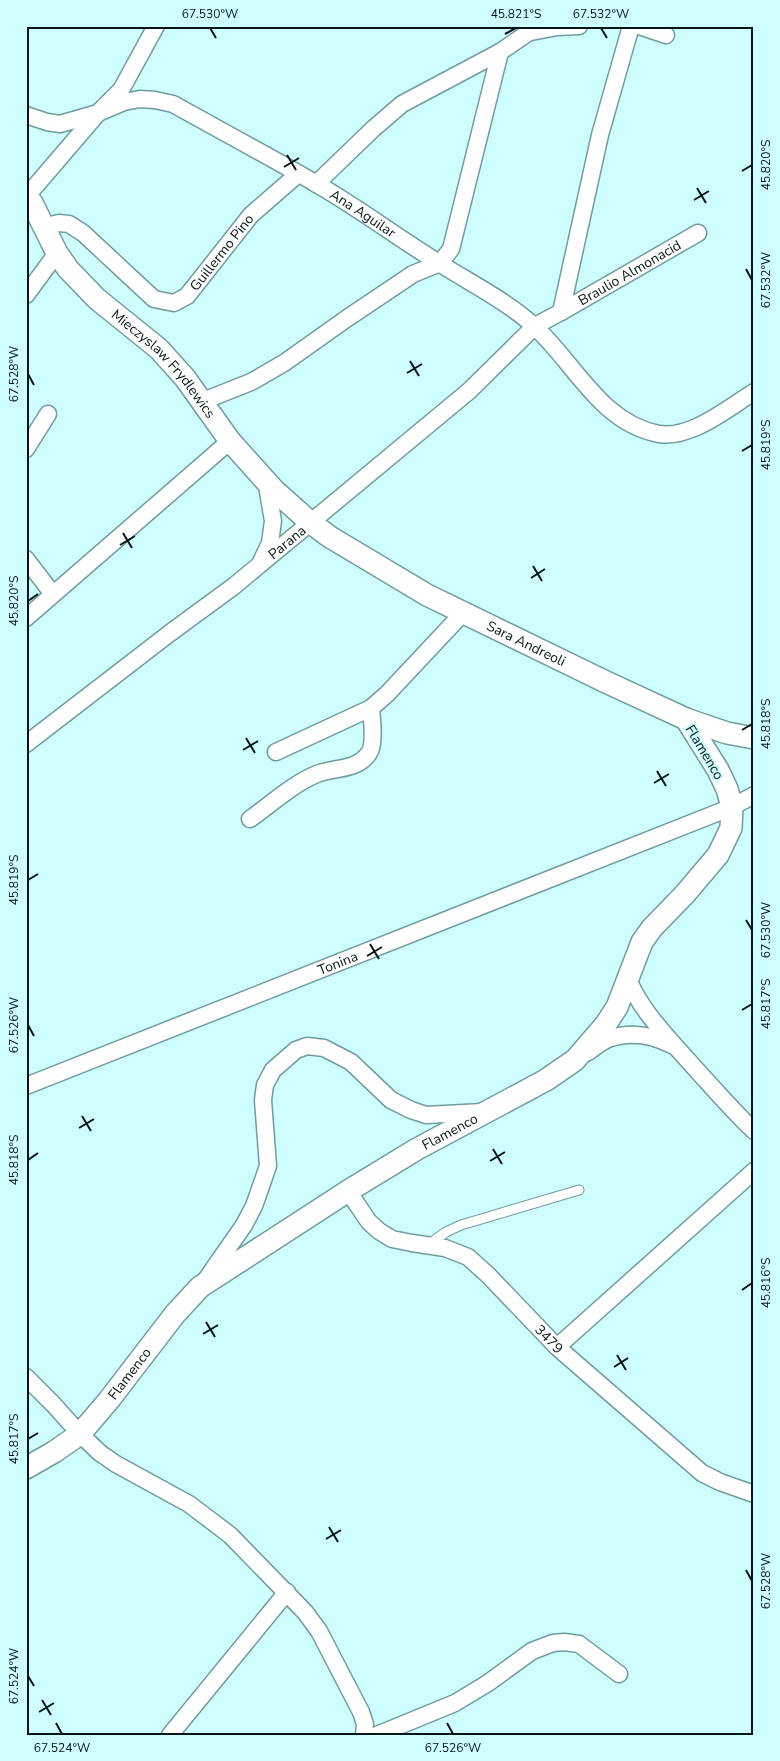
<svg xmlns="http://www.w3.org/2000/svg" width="780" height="1761" viewBox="0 0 780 1761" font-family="'Nunito Sans',sans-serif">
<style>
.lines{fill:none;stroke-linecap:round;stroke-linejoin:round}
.service-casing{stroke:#709c9d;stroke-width:11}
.minor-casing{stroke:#709c9d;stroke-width:19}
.tertiary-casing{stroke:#709c9d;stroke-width:24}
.service{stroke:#fff;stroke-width:9}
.minor{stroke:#fff;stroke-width:16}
.tertiary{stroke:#fff;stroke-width:21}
.ticks{fill:none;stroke:#051617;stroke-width:2}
.labels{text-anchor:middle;stroke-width:5;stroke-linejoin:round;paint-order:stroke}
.street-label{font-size:14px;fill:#051617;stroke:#cffeff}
.neatline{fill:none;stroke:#051617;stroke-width:2}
.ticks-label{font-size:12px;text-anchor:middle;fill:#051617}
</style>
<rect width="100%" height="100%" fill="#cffeff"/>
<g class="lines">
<defs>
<path id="service" d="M 428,1245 L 446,1232 L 461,1225 L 579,1190"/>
<g id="minor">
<path d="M 639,26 L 666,35"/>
<path d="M 531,32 L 557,27 L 579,26"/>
<path id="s1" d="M 26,115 L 47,122 L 60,124 L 98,113 L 124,102 L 140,99 L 155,100 L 173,104 C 220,130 268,156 315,183 C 357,207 397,237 439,263 C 470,283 509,302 536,328 C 576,365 601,423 659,434 C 691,439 728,408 754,392"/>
<path d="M 316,184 L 373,129 L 402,104 L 500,52 L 538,26"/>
<path d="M 26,197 L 98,113 L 121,90 L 156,26"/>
<path id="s2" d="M 43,227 L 59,223 L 69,224 L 83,233 L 154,299 L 174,303 L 187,296 L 251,215 L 298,174"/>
<path d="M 26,295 L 57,253"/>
<path id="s3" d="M 561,312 L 698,233"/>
<path d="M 203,401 L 251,382 L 284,363 L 346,319 L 413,274 L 440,263 L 451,249 L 500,52"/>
<path d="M 26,449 L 48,414"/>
<path d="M 26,559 L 52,593"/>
<path d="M 261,562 L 270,543 L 273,521 L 266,480"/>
<path d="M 26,618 L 230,441"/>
<path id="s4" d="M 26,744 L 170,633 L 234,586 L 469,391 L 535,326 L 561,312 L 600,135 L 631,26"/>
<path d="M 276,752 L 371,708 L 387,694 L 463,613"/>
<path d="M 250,819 C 270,805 294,783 317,774 C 335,767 357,771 369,753 C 375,745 372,719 371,708"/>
<path d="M 628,979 C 640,1010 670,1040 693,1066 C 713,1088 732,1110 754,1131"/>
<path d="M 588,1052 C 594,1048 601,1042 608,1039 C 630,1031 652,1035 672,1045"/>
<path id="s5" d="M 26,1086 L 732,807 L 754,795"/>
<path id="s6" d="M 348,1191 L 369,1222 L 379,1231 L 392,1239 L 412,1243 L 445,1248 L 468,1257 L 488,1275 L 557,1347 L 702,1473 L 720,1482 L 754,1494"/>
<path d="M 205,1281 L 244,1225 L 254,1206 L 268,1166 L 263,1100 L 265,1085 L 273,1070 L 296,1050 L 307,1046 L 324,1048 L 351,1062 L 391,1100 L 411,1110 L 426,1115 L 482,1112"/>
<path d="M 557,1347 L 754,1171"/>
<path d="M 26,1377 L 53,1404 L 80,1434 L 100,1453 L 116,1464 L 189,1504 L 230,1535 L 305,1612 L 319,1631 L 361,1712 L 365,1724 L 364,1735"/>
<path d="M 170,1735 L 287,1592"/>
<path d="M 377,1735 L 455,1703 L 488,1683 L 532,1651 L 553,1643 L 564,1642 L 579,1644 L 619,1674"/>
</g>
<g id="tertiary">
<path id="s7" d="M 26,197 L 32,203 L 57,253 L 68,269 L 97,299 L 159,349 L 185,378 L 230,441 L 274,490 L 311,523 L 330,537 L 427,595 L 606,682 L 686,719 L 727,733 L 754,738"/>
<path id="s8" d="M 26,1468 L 54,1452 L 80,1434 L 109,1400 L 175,1314 L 200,1287 L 348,1191 L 417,1149 L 546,1080 L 575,1060 L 606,1024 L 617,1007 L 642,942 L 652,928 L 685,894 L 718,855 L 731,828 L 732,807 L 727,789 L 718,770 L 686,719"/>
</g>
</defs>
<!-- service casing -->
<use href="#service" class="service-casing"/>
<!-- minor casing -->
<use href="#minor" class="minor-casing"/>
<!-- tertiary casing -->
<use href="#tertiary" class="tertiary-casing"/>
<!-- service -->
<use href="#service" class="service"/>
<!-- minor -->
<use href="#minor" class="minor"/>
<!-- tertiary -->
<use href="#tertiary" class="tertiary"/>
</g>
<!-- ticks -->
<path class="ticks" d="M 210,28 L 216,38M 601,28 L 607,38M 505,34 L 516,28M 287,155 L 296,170M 284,167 L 299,158M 742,171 L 752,165M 697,188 L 706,203M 694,200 L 709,191M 746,269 L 752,280M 410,361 L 419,376M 407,373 L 422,364M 28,374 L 34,385M 742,451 L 752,445M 123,533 L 132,548M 120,545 L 135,536M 533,566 L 542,581M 531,578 L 545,569M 28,601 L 38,594M 742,730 L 752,724M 246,738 L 255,753M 243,750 L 258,741M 657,771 L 666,786M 654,783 L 669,774M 28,880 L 38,874M 746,920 L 752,930M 370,944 L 379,959M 367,956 L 382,947M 742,1010 L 752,1004M 28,1025 L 34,1036M 82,1116 L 91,1131M 79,1128 L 94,1119M 493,1149 L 502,1164M 28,1160 L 38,1153M 490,1161 L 505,1152M 742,1290 L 752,1283M 206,1322 L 215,1337M 203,1334 L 218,1325M 617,1355 L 626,1370M 614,1367 L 628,1358M 28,1439 L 38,1433M 329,1527 L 338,1542M 326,1539 L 341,1530M 746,1570 L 752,1581M 28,1676 L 34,1686M 42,1700 L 51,1715M 39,1712 L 54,1703M 56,1723 L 62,1734M 447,1723 L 453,1734"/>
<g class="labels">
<!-- street labels -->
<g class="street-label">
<text dy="5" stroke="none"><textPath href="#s1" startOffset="372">Ana Aguilar</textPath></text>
<text dy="5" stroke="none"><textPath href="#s2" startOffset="231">Guillermo Pino</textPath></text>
<text dy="5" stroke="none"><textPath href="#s3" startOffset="79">Braulio Almonacid</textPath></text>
<text dy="5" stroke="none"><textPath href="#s7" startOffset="219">Mieczyslaw Frydlewics</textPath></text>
<text dy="5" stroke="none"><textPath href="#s4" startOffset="330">Parana</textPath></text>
<text dy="5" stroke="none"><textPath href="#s7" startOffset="684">Sara Andreoli</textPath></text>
<text transform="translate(705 752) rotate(59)" y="5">Flamenco</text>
<text dy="5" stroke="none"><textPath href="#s5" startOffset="335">Tonina</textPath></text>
<text dy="5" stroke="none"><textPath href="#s8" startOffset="548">Flamenco</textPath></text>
<text dy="5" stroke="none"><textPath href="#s6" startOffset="260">3479</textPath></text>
<text dy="5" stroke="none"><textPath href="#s8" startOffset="142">Flamenco</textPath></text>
</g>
</g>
<!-- border -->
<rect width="780" height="1761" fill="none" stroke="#cffeff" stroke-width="55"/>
<rect x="28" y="28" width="724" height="1706" class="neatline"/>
<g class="ticks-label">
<text x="210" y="18">67.530°W</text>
<text x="516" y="18">45.821°S</text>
<text x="601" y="18">67.532°W</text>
<text transform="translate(766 165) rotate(-90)" y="4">45.820°S</text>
<text transform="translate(766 280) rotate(-90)" y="4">67.532°W</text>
<text transform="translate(14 374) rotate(-90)" y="4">67.528°W</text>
<text transform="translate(766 445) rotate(-90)" y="4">45.819°S</text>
<text transform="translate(14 601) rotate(-90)" y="4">45.820°S</text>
<text transform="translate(766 724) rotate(-90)" y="4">45.818°S</text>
<text transform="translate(14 880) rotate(-90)" y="4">45.819°S</text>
<text transform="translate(766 930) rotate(-90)" y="4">67.530°W</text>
<text transform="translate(766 1004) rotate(-90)" y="4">45.817°S</text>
<text transform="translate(14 1025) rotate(-90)" y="4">67.526°W</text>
<text transform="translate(14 1160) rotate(-90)" y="4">45.818°S</text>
<text transform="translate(766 1283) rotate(-90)" y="4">45.816°S</text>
<text transform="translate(14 1439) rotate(-90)" y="4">45.817°S</text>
<text transform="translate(766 1581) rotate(-90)" y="4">67.528°W</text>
<text transform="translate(14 1676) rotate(-90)" y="4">67.524°W</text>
<text x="62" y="1752">67.524°W</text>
<text x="453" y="1752">67.526°W</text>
</g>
</svg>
